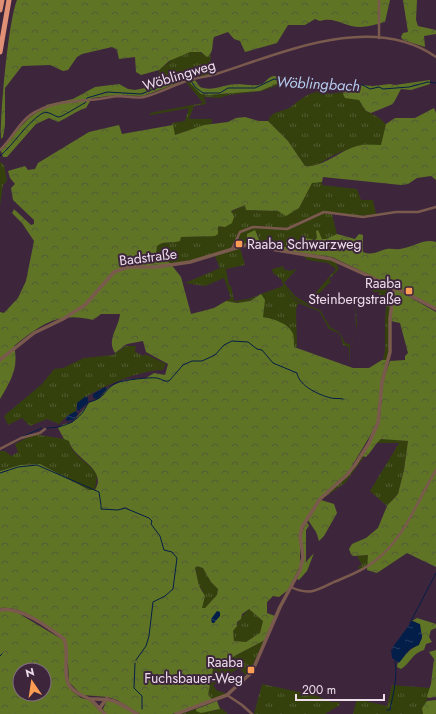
<svg xmlns="http://www.w3.org/2000/svg" width="436" height="714" viewBox="0 0 436 714" font-family="Jost,sans-serif">
<style>
.grass{fill:url(#grass-tufts)}
.forest{fill:url(#forest-crowns);fill-rule:evenodd}
.water{fill:url(#water-ripples)}
.lines{fill:none;stroke-linecap:round;stroke-linejoin:round}
.stream{stroke:#031e48;stroke-width:1}
.minor{stroke:#7b5a4e;stroke-width:2.5}
.tertiary{stroke:#7b5a4e;stroke-width:3.5}
.motorway{stroke:#e29075;stroke-width:5}
.poi-dot{fill:#fd9d54;stroke:#3d263c;stroke-width:1.5}
.labels{text-anchor:middle;stroke-width:4;stroke-linejoin:round;paint-order:stroke}
.street-label{font-size:14px;fill:#eedeec;stroke:#3d263c}
.poi-label{font-size:14px;fill:#eedeec;stroke:#3d263c;text-anchor:end}
.water-label{font-size:15px;font-style:italic;fill:#b5cbee;stroke:#3d263c}
</style>
<defs>
<pattern id="grass-tufts" width="24" height="20" patternUnits="userSpaceOnUse"><rect width="24" height="20" fill="#34410d"/><path d="M3 7l-1-3M5 7V3M7 7l1-3M15 17l-1-3M17 17v-4M19 17l1-3" fill="none" stroke="#525c30"/></pattern>
<pattern id="forest-crowns" width="20" height="18" patternUnits="userSpaceOnUse"><rect width="20" height="18" fill="#607425"/><path d="M2 6a3 3 0 1 1 6 0M12 15a3 3 0 1 1 6 0" fill="none" stroke="#545c36"/></pattern>
<pattern id="water-ripples" width="26" height="14" patternUnits="userSpaceOnUse"><rect width="26" height="14" fill="#031e48"/><path d="M2 4q2-2 4 0t4 0M15 11q2-2 4 0t4 0" fill="none" stroke="#283e63"/></pattern>
</defs>
<rect width="100%" height="100%" fill="#3d263c"/>
<!-- grass -->
<path class="grass" d="M 197,51 L 207,56 L 211,54 L 209,75 L 186,80 L 181,78 L 174,81 L 160,81 L 159,70 C 174,59 176,53 197,51 Z
M 190,81 L 201,94 L 209,95 L 260,91 L 279,83 L 279,85 L 262,91 L 229,95 L 219,98 L 204,97 L 206,104 L 194,106 L 189,119 L 212,119 L 212,123 L 174,135 L 172,123 L 185,121 L 189,108 L 150,115 L 150,113 L 203,103 L 186,82 Z
M 323,91 L 329,94 L 343,92 L 343,94 L 359,100 L 366,111 L 378,117 L 386,124 L 382,145 C 366,145 351,147 336,154 C 325,159 318,168 305,166 L 288,141 L 268,121 C 273,109 283,113 292,106 C 302,98 309,92 323,91 Z
M 0,162 L 4,165 L 7,181 L 3,185 L 0,206 Z
M 312,182 L 322,182 L 322,185 L 357,189 L 361,200 L 373,200 L 376,214 L 360,216 L 321,212 L 287,228 L 252,226 L 239,232 L 231,248 L 190,261 L 171,264 L 156,254 L 157,245 L 165,242 L 171,243 L 181,237 L 215,236 L 218,226 L 223,227 L 231,212 L 245,205 L 247,210 L 278,211 L 299,208 Z
M 324,213 L 332,214 L 337,234 L 326,239 L 321,239 L 316,233 L 317,238 L 315,240 L 302,238 L 295,242 L 286,242 L 286,247 L 277,246 L 276,242 L 268,245 L 265,242 L 260,242 L 257,232 L 254,245 L 235,245 L 240,233 L 253,228 L 290,229 Z
M 240,248 L 245,265 L 226,269 L 229,286 L 231,286 L 234,301 L 248,299 L 283,286 L 282,280 L 273,273 L 272,269 L 284,266 L 283,269 L 290,271 L 297,269 L 284,283 L 295,296 L 307,303 L 336,269 L 328,263 L 307,260 L 304,256 L 335,261 L 339,269 L 329,279 L 331,283 L 329,283 L 308,305 L 294,299 L 286,288 L 294,300 L 320,310 L 330,327 L 340,333 L 345,343 L 350,345 L 350,367 L 349,347 L 343,345 L 340,334 L 329,329 L 319,311 L 298,303 L 296,310 L 297,347 L 294,347 C 293,327 280,321 263,317 L 258,295 C 249,304 238,303 226,301 L 231,298 L 224,278 L 205,286 L 185,283 L 220,268 L 215,256 Z
M 366,277 L 389,288 L 392,293 L 388,360 L 383,360 L 385,350 L 385,319 L 387,298 L 384,297 L 384,295 L 379,295 L 379,292 L 373,292 L 373,288 L 364,281 Z
M 355,301 L 357,324 L 352,344 L 353,368 L 352,343 L 356,329 Z
M 126,346 L 136,346 L 135,352 L 144,356 L 145,354 L 166,364 L 163,370 C 141,369 93,390 77,403 L 76,411 L 67,416 L 59,424 L 47,419 L 30,426 L 22,418 L 8,425 L 4,416 L 42,384 L 54,369 L 63,368 L 84,358 L 113,355 Z
M 34,434 L 64,439 L 69,441 C 72,457 90,462 97,475 L 95,490 L 89,490 L 40,464 L 20,465 L 0,471 L 0,451 L 5,451 L 11,456 L 18,452 L 15,444 Z
M 386,439 L 408,441 L 404,470 L 398,494 L 387,506 L 370,491 L 399,443 L 378,443 L 379,440 Z
M 362,456 L 364,457 L 345,483 L 321,500 Z
M 368,555 L 368,565 L 360,570 L 358,567 L 362,565 L 357,556 Z
M 197,566 L 203,568 L 211,582 L 218,589 L 217,595 L 205,608 L 202,608 L 203,591 L 199,586 L 195,568 Z
M 249,609 L 263,621 L 260,633 L 246,642 L 234,641 L 233,631 C 239,622 240,617 249,609 Z
M 265,640 L 247,676 L 239,668 L 213,685 L 216,690 L 227,694 L 213,700 L 208,695 L 213,669 L 221,663 Z
M 262,684 L 317,696 L 331,702 L 339,702 L 340,705 L 325,714 L 254,714 Z
M 392,685 L 430,688 L 423,714 L 353,714 L 357,699 L 387,706 Z
M 221,708 L 228,714 L 181,714 L 196,709 L 196,711 L 215,711 Z"/>
<!-- forest -->
<path class="forest" d="M 17,0 L 390,0 L 385,22 C 377,24 368,27 360,27 C 345,27 335,16 320,21 L 315,19 L 305,25 L 288,25 L 277,43 L 245,52 L 240,41 L 234,39 L 228,32 L 214,37 C 211,45 215,51 207,57 L 201,52 L 190,52 L 169,61 L 159,70 L 141,75 L 136,72 L 135,57 L 119,59 L 117,50 L 112,47 L 82,54 L 77,57 L 68,70 L 63,71 L 50,65 L 22,66 L 5,88 L 5,125 L 3,137 L 1,139 C 0,117 8,22 17,0 Z
M 403,0 L 417,0 L 416,20 L 418,26 L 436,30 L 436,34 L 424,36 L 425,47 L 403,40 L 401,37 L 403,33 L 408,32 Z
M 274,76 L 329,83 L 332,84 L 334,87 L 328,89 L 279,83 L 260,91 L 209,95 L 201,94 L 190,83 L 195,80 L 200,87 C 212,92 225,84 237,84 C 245,84 254,87 262,84 C 267,82 267,77 274,76 Z
M 184,78 L 186,80 L 143,96 L 117,95 L 92,98 L 86,108 C 75,111 68,118 58,122 L 49,118 L 36,124 L 7,157 L 3,157 L 1,151 C 15,135 25,116 46,108 L 46,105 L 73,99 L 95,87 L 119,84 L 128,89 L 135,90 L 150,87 L 160,81 L 174,81 Z
M 430,80 L 430,84 L 411,90 L 401,89 L 393,104 L 371,113 L 366,111 L 359,100 L 345,98 L 343,94 L 344,89 L 339,86 L 340,83 L 373,86 L 390,84 L 395,85 Z
M 434,108 L 436,113 L 436,180 L 431,176 L 417,178 L 408,184 L 401,185 L 323,177 L 322,182 L 312,183 L 299,208 L 286,216 L 278,211 L 246,210 L 245,205 L 231,211 L 234,217 L 232,223 L 225,227 L 218,226 L 218,234 L 215,236 L 181,237 L 180,241 C 172,244 164,240 157,246 L 156,254 L 170,263 L 181,277 L 191,314 L 214,308 L 226,301 L 237,303 L 250,301 L 261,294 L 265,300 L 263,317 C 273,319 289,323 293,334 C 294,337 294,343 294,347 L 353,368 L 369,368 L 382,360 L 388,360 L 382,376 L 378,419 L 374,429 L 349,471 L 328,490 L 300,529 L 300,566 L 288,590 L 279,597 L 273,596 L 267,602 L 267,613 L 275,616 L 265,640 L 221,663 L 213,669 L 208,695 L 213,700 L 172,714 L 140,714 L 117,700 L 108,697 L 82,695 L 69,682 L 67,645 L 65,639 C 47,626 23,605 0,608 L 0,471 L 20,465 L 40,464 L 89,490 L 95,490 C 108,468 73,459 69,441 L 64,439 L 58,428 L 64,424 L 72,423 L 89,403 L 100,398 L 108,388 L 124,380 L 146,378 L 154,373 L 165,375 L 168,364 L 146,352 L 143,341 L 127,344 L 115,353 C 106,339 119,328 120,314 L 101,314 L 93,320 C 58,311 40,325 14,346 C 19,368 11,380 0,399 L 0,312 L 4,313 L 18,298 L 26,281 L 34,241 L 22,223 L 12,213 L 14,209 L 31,225 L 34,224 L 34,220 L 13,200 L 11,188 L 15,184 L 10,178 L 8,171 L 25,166 L 28,170 L 35,169 L 38,163 L 89,132 L 119,125 L 122,134 L 173,125 L 175,135 L 204,125 L 228,122 L 236,118 L 245,117 L 259,121 L 268,121 L 288,141 L 305,166 C 322,168 338,152 354,147 C 362,144 372,145 381,145 L 386,124 L 395,118 L 415,118 ZM 197,566 L 203,568 L 211,582 L 218,589 L 217,595 L 205,608 L 202,608 L 205,596 L 199,586 L 195,568 ZM 249,609 L 263,621 L 260,633 L 246,642 L 234,641 L 233,631 L 237,626 L 237,622 L 241,619 L 242,614 Z
M 255,230 L 260,242 L 266,241 L 269,245 L 276,242 L 277,246 L 286,247 L 286,242 L 289,239 L 295,242 L 306,238 L 315,240 L 317,238 L 316,231 L 318,230 L 322,239 L 326,239 L 337,234 L 355,239 L 359,234 L 363,235 L 363,252 C 373,256 378,251 387,249 C 391,248 396,250 400,249 C 412,248 424,238 436,242 L 436,309 L 395,287 L 332,257 L 287,251 L 254,245 L 247,241 L 247,234 Z
M 394,288 L 436,312 L 436,567 L 407,553 L 377,573 L 367,570 L 368,555 L 353,556 L 351,554 L 349,549 L 352,544 L 366,538 L 378,528 L 387,506 L 398,494 L 404,470 L 408,441 L 381,439 C 375,444 372,451 366,457 L 362,456 L 380,419 L 383,382 L 390,361 L 405,360 L 405,356 L 408,353 L 400,323 L 391,321 Z
M 321,500 L 334,504 L 337,513 L 324,536 L 319,541 L 316,532 L 308,520 Z
M 307,522 L 309,526 L 306,530 L 306,562 L 314,553 L 307,571 L 299,580 L 297,579 C 307,560 295,540 307,522 Z
M 7,610 L 18,613 L 63,640 L 65,645 L 67,683 L 72,691 L 81,698 L 89,700 L 103,714 L 0,714 L 0,611 ZM 20,670 L 44,670 L 44,694 L 20,694 Z
M 417,618 L 436,624 L 436,628 L 431,630 L 429,637 L 432,642 L 426,644 L 424,650 C 412,653 410,664 401,669 L 397,667 C 398,654 422,646 422,637 C 422,633 418,626 416,622 L 412,621 Z
M 436,650 L 436,697 L 428,698 L 427,696 L 431,684 L 434,659 L 429,652 Z
M 107,700 L 116,703 L 135,714 L 106,714 L 103,709 Z
M 436,700 L 436,714 L 423,714 L 422,708 L 427,701 Z
M 217,701 L 220,709 L 201,713 L 196,711 L 196,709 Z"/>
<!-- water -->
<path class="water" d="M 105,387 L 107,389 L 97,399 L 93,398 L 93,394 Z
M 86,396 L 88,398 L 88,402 L 79,411 L 77,410 L 77,403 Z
M 76,411 L 78,414 L 73,420 L 66,421 L 67,416 Z
M 217,611 L 220,612 L 220,616 L 214,623 L 212,623 L 211,619 Z
M 412,621 L 420,624 L 422,637 L 419,645 L 410,649 L 399,663 L 392,658 L 391,649 L 394,650 L 392,648 Z"/>
<g class="lines">
<!-- stream -->
<path class="stream" d="M 0,156 C 15,143 25,125 41,114 C 48,110 52,115 58,117 C 61,118 80,105 85,103 L 87,98 L 107,92 L 141,94 L 188,76 L 195,87 L 203,93 L 220,93 L 228,88 L 255,88 L 274,79 L 288,81 L 291,83 L 317,83 L 320,86 L 363,85 L 370,89 L 379,87 L 383,89 L 409,87 L 428,82 L 436,83
M 47,428 C 65,428 82,420 88,402 C 106,399 104,389 116,383 C 123,380 150,377 157,378 C 162,379 164,382 169,381 L 183,365 L 192,361 L 202,361 L 215,355 L 224,345 L 232,341 L 248,342 L 257,349 L 262,350 L 273,363 L 297,373 C 299,386 319,395 331,398 C 335,399 339,398 343,399
M 15,440 L 42,428
M 0,473 L 18,467 L 37,465 L 99,492 L 101,505
M 101,506 L 101,509 L 118,510 L 125,508 L 149,518 L 152,521 L 151,524 L 160,536 L 164,550 L 172,552 L 177,558 L 173,589 L 165,596 L 153,602 L 149,636 L 146,646 L 136,660
M 410,623 L 436,573
M 0,656 L 2,654
M 135,663 L 134,688 L 142,696 L 142,709
M 387,710 L 390,710 C 393,694 398,677 395,661"/>
<!-- minor -->
<path class="minor" d="M 379,38 L 379,0
M 0,150 C 13,138 20,119 37,111 C 56,101 78,101 99,99 C 105,98 111,97 117,96 C 126,96 135,99 144,97 C 159,93 174,85 189,80 C 198,77 207,77 216,74 C 282,53 372,12 436,57
M 232,249 L 240,232 L 253,227 L 287,229 L 324,212 L 363,217 L 396,212 L 418,212 L 436,207
M 0,449 L 21,438 L 40,433 L 45,429
M 291,587 C 309,596 318,590 334,582 C 348,576 363,571 375,561 C 405,538 417,501 436,470
M 227,695 L 242,705 L 252,714"/>
<!-- tertiary -->
<path class="tertiary" d="M 0,360 L 34,333 L 63,319 L 85,305 L 114,272 L 128,267 L 156,267 L 190,262 L 246,245 L 331,259 L 404,292 L 436,309
M 0,610 C 20,606 48,627 64,639 C 70,653 62,672 69,685 C 74,693 82,695 89,699 C 95,702 100,710 105,714
M 90,699 C 115,698 117,702 137,714
M 99,709 L 107,698
M 176,714 L 227,695 L 252,672 L 280,607 L 300,570 L 303,557 L 300,536 L 302,527 L 320,499 L 347,475 L 355,465 L 369,443 L 378,423 L 382,382 L 390,352 L 390,318 L 394,288"/>
<!-- motorway -->
<path class="motorway" d="M 0,10 L 2,0
M 0,52 L 9,0"/>
</g>
<!-- markers -->
<g class="poi-dot">
<rect x="235" y="240" width="8" height="8" rx="2"/>
<rect x="405" y="287" width="8" height="8" rx="2"/>
<rect x="247" y="666" width="8" height="8" rx="2"/>
</g>
<g class="labels">
<!-- street labels -->
<g class="street-label">
<text transform="translate(179 75) rotate(-17)" y="5">Wöblingweg</text>
<text transform="translate(148 257) rotate(-7)" y="5">Badstraße</text>
</g>
<!-- poi labels -->
<g class="poi-label">
<text x="247" y="249" text-anchor="start">Raaba Schwarzweg</text>
<text x="401" y="288">Raaba<tspan x="401" dy="16">Steinbergstraße</tspan></text>
<text x="243" y="667">Raaba<tspan x="243" dy="16">Fuchsbauer-Weg</tspan></text>
</g>
<!-- water labels -->
<g class="water-label">
<text transform="translate(318 84) rotate(3)" y="5">Wöblingbach</text>
</g>
</g>
<!-- north arrow -->
<g transform="translate(32 682) rotate(347)"><circle r="19" fill="#3d263c" stroke="#847082"/>
<path d="M0-3L7 15L0 10L-7 15Z" fill="#fd9d54"/>
<text y="-6" font-size="11" font-weight="bold" text-anchor="middle" fill="#eedeec">N</text>
</g>
<!-- scale -->
<path d="M296 694v6h88v-6" fill="none" stroke="#eedeec" stroke-width="2"/>
<text x="302" y="694" font-size="12" fill="#eedeec" stroke="#3d263c" stroke-width="3" paint-order="stroke">200 m</text>
</svg>
